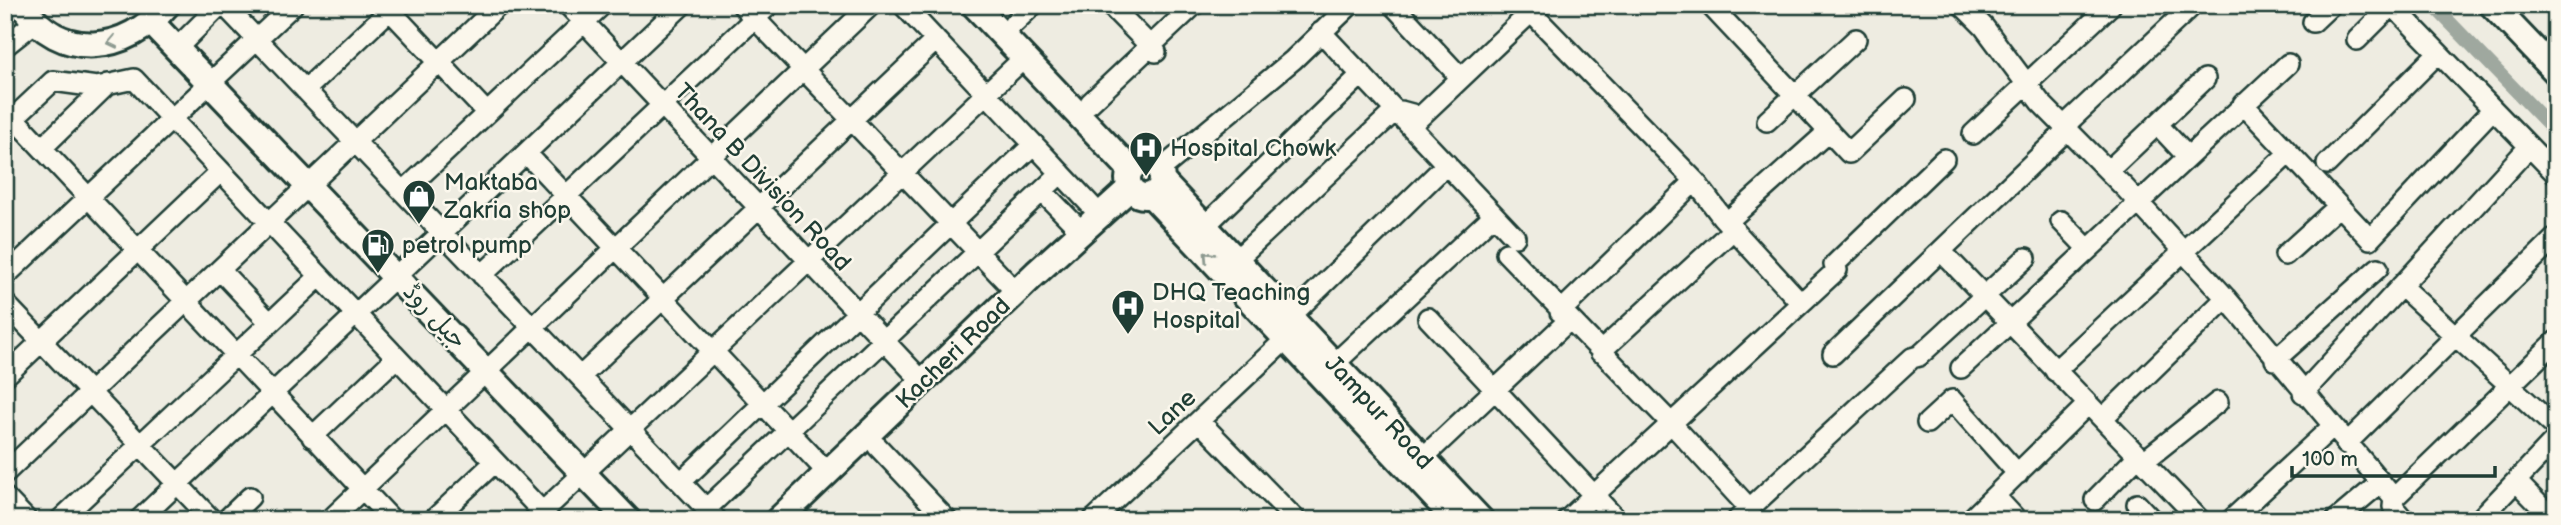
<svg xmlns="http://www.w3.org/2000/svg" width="2561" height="525" viewBox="0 0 2561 525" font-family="'Balsamiq Sans','Playpen Sans Arabic',sans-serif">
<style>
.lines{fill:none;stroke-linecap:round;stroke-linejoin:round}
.canal{stroke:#9fa89f;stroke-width:14}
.minor-casing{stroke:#1f3d34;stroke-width:24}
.major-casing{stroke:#1f3d34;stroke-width:30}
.minor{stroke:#fbf7ec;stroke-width:19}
.major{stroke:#fbf7ec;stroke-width:24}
.oneway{stroke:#8d9a90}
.labels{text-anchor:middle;stroke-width:5;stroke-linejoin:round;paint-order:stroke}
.poi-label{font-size:24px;fill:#1f3d34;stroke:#fbf7ec;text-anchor:start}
.street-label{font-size:24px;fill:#1f3d34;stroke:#fbf7ec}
</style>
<rect width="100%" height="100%" fill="#eeece1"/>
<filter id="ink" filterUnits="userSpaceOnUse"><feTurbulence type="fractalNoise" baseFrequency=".0143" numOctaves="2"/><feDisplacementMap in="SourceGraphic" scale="14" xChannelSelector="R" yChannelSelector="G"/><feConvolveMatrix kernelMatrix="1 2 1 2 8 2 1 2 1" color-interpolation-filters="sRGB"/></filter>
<g filter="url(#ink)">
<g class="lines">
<!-- canal -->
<path class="canal" d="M 2433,5 L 2556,132"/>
<defs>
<path id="minor" d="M 224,5 L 717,520
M 385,5 L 487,113
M 568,5 L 923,382
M 742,5 L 1016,292
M 903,5 L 1101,216
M 1110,5 L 1156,52
M 1393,5 L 1461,78
M 1524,5 L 1695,181 L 1722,217 L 1801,303
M 1710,5 L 1849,153 L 1906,99
M 1962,5 L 1984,27 L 2040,102 L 2126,189 L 2226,298 L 2394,498
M 2392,5 L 2556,174
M 2313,22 L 2331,5
M 1014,23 L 1033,5
M 1321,32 L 1515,237
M 2357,40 L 2392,5
M 5,46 L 34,23
M 176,49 L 220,5
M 305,90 L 395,5
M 1090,103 L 1194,5
M 2243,104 L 2370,239 L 2492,110
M 6,110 L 392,520
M 1401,111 L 1412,114 L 1418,119 L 1530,13
M 1767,121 L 1856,39
M 2157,124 L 2187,156
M 5,126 L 53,81 L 97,87 L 134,79 L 550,520
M 2063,127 L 2193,5
M 1973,134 L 2111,5
M 42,148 L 108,84
M 526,153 L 828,473
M 2327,164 L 2438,53
M 1160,170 L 1293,60 L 1350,5
M 2108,171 L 2205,79
M 1042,191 L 1083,233
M 403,192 L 602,5
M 1210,221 L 1362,74
M 2061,221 L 2088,249
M 1727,222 L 1829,131
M 1941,251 L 2200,520
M 1506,253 L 1671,423 L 1749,508
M 2285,255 L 2339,206
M 1236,260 L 1396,110
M 220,270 L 270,323
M 482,275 L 769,5
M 5,276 L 293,5
M 2401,286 L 2556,428
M 5,303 L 212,520
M 1560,312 L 1695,181
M 1428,318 L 1617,520
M 1600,352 L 1734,229
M 1833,354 L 2067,130
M 2275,360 L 2378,268
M 1334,364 L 1494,215
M 1961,368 L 2288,64
M 2055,371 L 2289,153
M 5,376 L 220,172
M 580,377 L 936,40
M 2303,393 L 2528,148
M 2103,418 L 2226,298
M 1199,421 L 1296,520
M 1927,423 L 1952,400 L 2018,474
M 312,437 L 396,358
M 2346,444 L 2556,237
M 877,446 L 947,520
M 1429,452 L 1568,321
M 2144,461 L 2218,402
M 5,473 L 499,5
M 2516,481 L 2554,520
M 681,482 L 1034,144
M 1995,496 L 2017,520
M 5,497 L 27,520
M 2095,500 L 2139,455
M 2137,504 L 2152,520
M 706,509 L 1061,173
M 60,520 L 319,277
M 139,520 L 682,5
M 226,520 L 250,497
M 330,520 L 871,5
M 433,520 L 495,462
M 534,520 L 1024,58
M 1093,520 L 1285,340 L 1296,311 L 1447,164
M 1567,520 L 1837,270 L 1834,265 L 1944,159
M 1737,520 L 1912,358 L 1919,356 L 2026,258
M 1970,520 L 2087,405
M 2231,520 L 2332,427
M 2336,520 L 2380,483
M 2404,520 L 2393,507 L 2394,498 L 2556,341
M 2479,520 L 2556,439"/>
<path id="major" d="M 22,5 C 60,62 127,53 167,5
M 974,5 L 1130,169
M 2492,5 L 2556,72
M 152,23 L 628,520
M1128 179a17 17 0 1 1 34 0a17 17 0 1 1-34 0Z
M 1162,181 L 1481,520
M 1151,195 L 1456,520
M 778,520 L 1036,273 L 1130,188"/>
</defs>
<!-- minor casing -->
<use href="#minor" class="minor-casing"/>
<!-- major casing -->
<use href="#major" class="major-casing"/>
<!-- minor -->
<use href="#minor" class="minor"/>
<!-- major -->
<use href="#major" class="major"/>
</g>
<!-- one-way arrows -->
<defs><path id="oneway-chevron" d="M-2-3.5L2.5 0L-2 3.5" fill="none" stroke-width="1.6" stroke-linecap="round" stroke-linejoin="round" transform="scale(1.75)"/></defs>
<g class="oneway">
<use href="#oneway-chevron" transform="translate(112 42) rotate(168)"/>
<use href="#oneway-chevron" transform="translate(1208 256) rotate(-133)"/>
</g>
</g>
<!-- icons -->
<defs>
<symbol id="hospital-pin" viewBox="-11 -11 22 30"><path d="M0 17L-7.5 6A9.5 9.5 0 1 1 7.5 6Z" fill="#1f3d34" stroke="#fbf7ec"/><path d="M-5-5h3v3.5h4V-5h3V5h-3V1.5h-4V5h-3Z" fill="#fff"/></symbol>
<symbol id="shop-pin" viewBox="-11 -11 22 30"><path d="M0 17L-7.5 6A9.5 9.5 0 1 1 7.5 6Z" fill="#1f3d34" stroke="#fbf7ec"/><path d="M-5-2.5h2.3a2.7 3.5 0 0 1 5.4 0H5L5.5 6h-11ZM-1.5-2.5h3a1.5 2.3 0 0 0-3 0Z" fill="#fff"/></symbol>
<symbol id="fuel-pin" viewBox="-11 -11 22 30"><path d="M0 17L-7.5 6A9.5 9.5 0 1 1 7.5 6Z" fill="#1f3d34" stroke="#fbf7ec"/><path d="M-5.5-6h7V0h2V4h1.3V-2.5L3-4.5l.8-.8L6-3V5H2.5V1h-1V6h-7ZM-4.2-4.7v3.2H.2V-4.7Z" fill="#fff"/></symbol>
</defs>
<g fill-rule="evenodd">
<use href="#hospital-pin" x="1127" y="129" width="38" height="52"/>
<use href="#shop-pin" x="400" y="177" width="38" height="52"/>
<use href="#fuel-pin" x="359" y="226" width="38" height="52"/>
<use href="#hospital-pin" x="1109" y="287" width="38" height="52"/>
</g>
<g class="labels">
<!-- poi labels -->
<g class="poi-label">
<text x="1170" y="156">Hospital Chowk</text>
<text x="444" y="190">Maktaba<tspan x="444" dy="28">Zakria shop</tspan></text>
<text x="402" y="253">petrol pump</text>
<text x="1152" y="300">DHQ Teaching<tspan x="1152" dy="28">Hospital</tspan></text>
</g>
<!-- street labels -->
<g class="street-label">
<text transform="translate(763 177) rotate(47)" y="8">Thana B Division Road</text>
<text transform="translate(435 316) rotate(47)" y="8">جیل روڈ</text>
<text transform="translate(953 353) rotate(-44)" y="8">Kacheri Road</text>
<text transform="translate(1172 412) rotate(-43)" y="8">Lane</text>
<text transform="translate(1379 412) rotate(47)" y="8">Jampur Road</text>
</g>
</g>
<!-- margin -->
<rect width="2561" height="525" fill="none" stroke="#fbf7ec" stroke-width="28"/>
<rect x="14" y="14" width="2533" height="497" fill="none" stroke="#1f3d34" stroke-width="2.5" filter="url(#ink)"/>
<!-- scale -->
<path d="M2292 466v10h203v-10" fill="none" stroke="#1f3d34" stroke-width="3.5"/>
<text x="2302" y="466" font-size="21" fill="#1f3d34" stroke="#fbf7ec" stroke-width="5" paint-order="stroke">100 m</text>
</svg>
